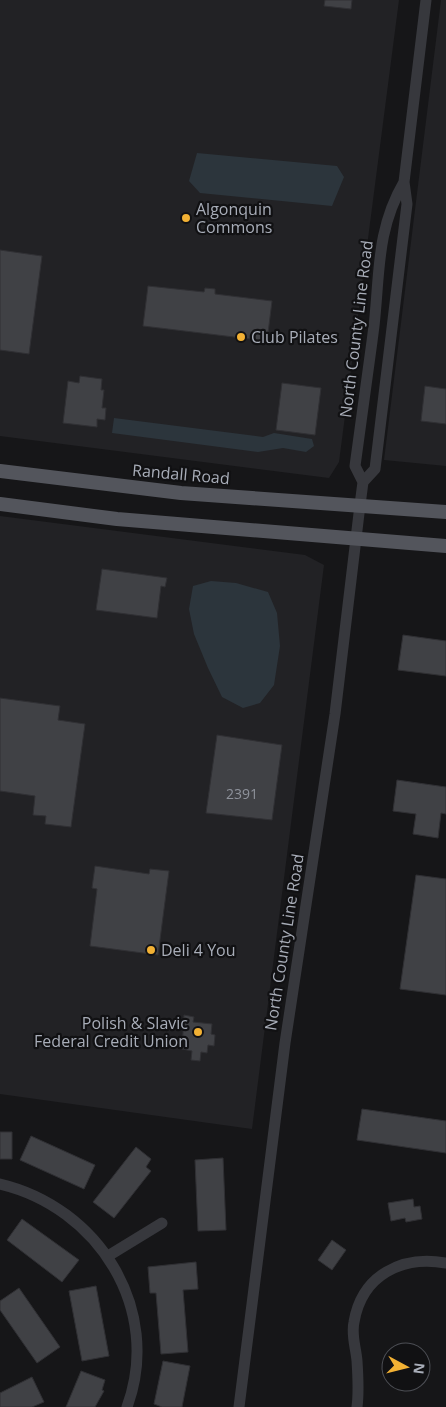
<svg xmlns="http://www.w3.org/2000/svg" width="446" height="1407" viewBox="0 0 446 1407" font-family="'Open Sans',sans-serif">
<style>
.built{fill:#222225}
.water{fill:#2c353c}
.building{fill:#404145;stroke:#303034}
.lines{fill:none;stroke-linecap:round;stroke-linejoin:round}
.minor{stroke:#37383d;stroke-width:11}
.major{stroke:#53555c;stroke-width:14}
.poi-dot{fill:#f2b134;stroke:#111113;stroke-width:2}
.labels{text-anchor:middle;stroke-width:4.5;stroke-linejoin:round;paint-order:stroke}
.number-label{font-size:14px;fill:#8e929b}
.poi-label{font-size:16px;fill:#a8adb8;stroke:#111113;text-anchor:start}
.street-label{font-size:16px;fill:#a8adb8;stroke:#111113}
</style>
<rect width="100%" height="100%" fill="#161618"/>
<!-- built -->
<path class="built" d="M 0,0 L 399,0 L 339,462 L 329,478 L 0,436 Z
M 441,0 L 446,0 L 446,466 L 384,460 Z
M 0,516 L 305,555 L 324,565 L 252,1129 L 0,1094 Z"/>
<!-- water -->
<path class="water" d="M 197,153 L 337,166 L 344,177 L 332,206 L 200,193 L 189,181 Z
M 114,418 L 263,437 L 274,433 L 312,439 L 314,446 L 306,452 L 283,448 L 258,452 L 112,433 Z
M 211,581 L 236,583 L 268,592 L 277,613 L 280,646 L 274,685 L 260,703 L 243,708 L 222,697 L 208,668 L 194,634 L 189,609 L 193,586 Z"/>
<!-- building -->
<path class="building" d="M 325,0 L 352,0 L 351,9 L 324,6 Z
M 0,250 L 42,256 L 29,354 L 0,350 Z
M 148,286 L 204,292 L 205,288 L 215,289 L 215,294 L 272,301 L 267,341 L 143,326 Z
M 80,376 L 102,379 L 101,390 L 104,390 L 102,408 L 106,408 L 105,420 L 97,419 L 97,427 L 63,423 L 68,381 L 79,383 Z
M 282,383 L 321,388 L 315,435 L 276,430 Z
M 425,386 L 446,389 L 446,424 L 421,421 Z
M 102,569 L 167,578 L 165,587 L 161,586 L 157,618 L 96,610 Z
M 403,635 L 446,641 L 446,676 L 398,670 Z
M 0,698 L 60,706 L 58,720 L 85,724 L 71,827 L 45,824 L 46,816 L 33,815 L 35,796 L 0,791 Z
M 217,735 L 282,745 L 272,820 L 206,813 Z
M 397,780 L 446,787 L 446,814 L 441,813 L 438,838 L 413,834 L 416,814 L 393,811 Z
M 95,866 L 149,874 L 150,869 L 169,871 L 158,955 L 90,946 L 97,889 L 92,888 Z
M 416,875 L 446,879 L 446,995 L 400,989 Z
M 184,1015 L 194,1017 L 193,1022 L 212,1024 L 211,1034 L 215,1035 L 214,1046 L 208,1045 L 207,1053 L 201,1052 L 200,1061 L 191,1060 L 192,1051 L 182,1049 Z
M 362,1109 L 446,1121 L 446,1153 L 357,1140 Z
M 0,1132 L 12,1132 L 12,1159 L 0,1159 Z
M 31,1136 L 95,1165 L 84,1189 L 20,1160 Z
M 136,1147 L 151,1159 L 146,1167 L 151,1171 L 114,1218 L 93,1202 Z
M 223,1158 L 226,1230 L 198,1231 L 195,1160 Z
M 413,1199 L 414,1207 L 420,1206 L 422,1219 L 406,1222 L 405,1218 L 391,1221 L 388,1203 Z
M 22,1219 L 79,1260 L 62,1282 L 7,1240 Z
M 332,1240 L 346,1250 L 332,1270 L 318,1260 Z
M 196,1262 L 198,1289 L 183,1290 L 188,1352 L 161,1354 L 156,1293 L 150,1293 L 148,1267 Z
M 96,1286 L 109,1356 L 82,1361 L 69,1291 Z
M 19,1288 L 60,1347 L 37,1363 L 0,1310 L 0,1301 Z
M 163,1361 L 190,1366 L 182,1407 L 162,1407 L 154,1404 Z
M 81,1371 L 105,1380 L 102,1390 L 104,1391 L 95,1407 L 66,1407 Z
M 32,1377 L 44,1402 L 32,1407 L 0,1407 L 0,1393 Z"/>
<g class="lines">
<!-- minor -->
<path class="minor" d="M 363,482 L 355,466 C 361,420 368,373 374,326 C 380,273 376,230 404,182
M 0,1184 C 98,1207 163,1309 127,1407
M 108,1256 L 162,1223
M 239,1407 L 285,1043 L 335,714 L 360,505 L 363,482 L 375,469 L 407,204 L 404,182 L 426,0
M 357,1407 C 359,1392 358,1376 357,1361 C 356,1348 351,1335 354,1322 C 362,1275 402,1255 446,1263"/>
<!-- major -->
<path class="major" d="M 0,471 L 181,493 L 446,512
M 0,504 L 117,519 L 446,546"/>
</g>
<!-- markers -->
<g class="poi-dot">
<circle cx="186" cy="218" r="5"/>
<circle cx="241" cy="337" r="5"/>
<circle cx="151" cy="950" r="5"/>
<circle cx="198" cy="1032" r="5"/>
</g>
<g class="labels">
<!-- number labels -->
<g class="number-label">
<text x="242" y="799">2391</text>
</g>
<!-- poi labels -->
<g class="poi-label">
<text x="196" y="215">Algonquin<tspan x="196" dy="18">Commons</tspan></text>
<text x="251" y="343">Club Pilates</text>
<text x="161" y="956">Deli 4 You</text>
<text x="188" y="1029" text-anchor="end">Polish &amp; Slavic<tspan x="188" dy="18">Federal Credit Union</tspan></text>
</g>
<!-- street labels -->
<g class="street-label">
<text transform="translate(356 329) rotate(-83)" y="6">North County Line Road</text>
<text transform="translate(181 474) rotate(5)" y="6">Randall Road</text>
<text transform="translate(284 942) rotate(-81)" y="6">North County Line Road</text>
</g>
</g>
<!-- north arrow -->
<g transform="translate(406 1367) rotate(97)"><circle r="24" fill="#111113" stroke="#4d4f55"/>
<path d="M0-4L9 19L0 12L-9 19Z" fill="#f2b134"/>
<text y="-8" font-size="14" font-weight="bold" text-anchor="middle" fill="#a8adb8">N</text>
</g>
</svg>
